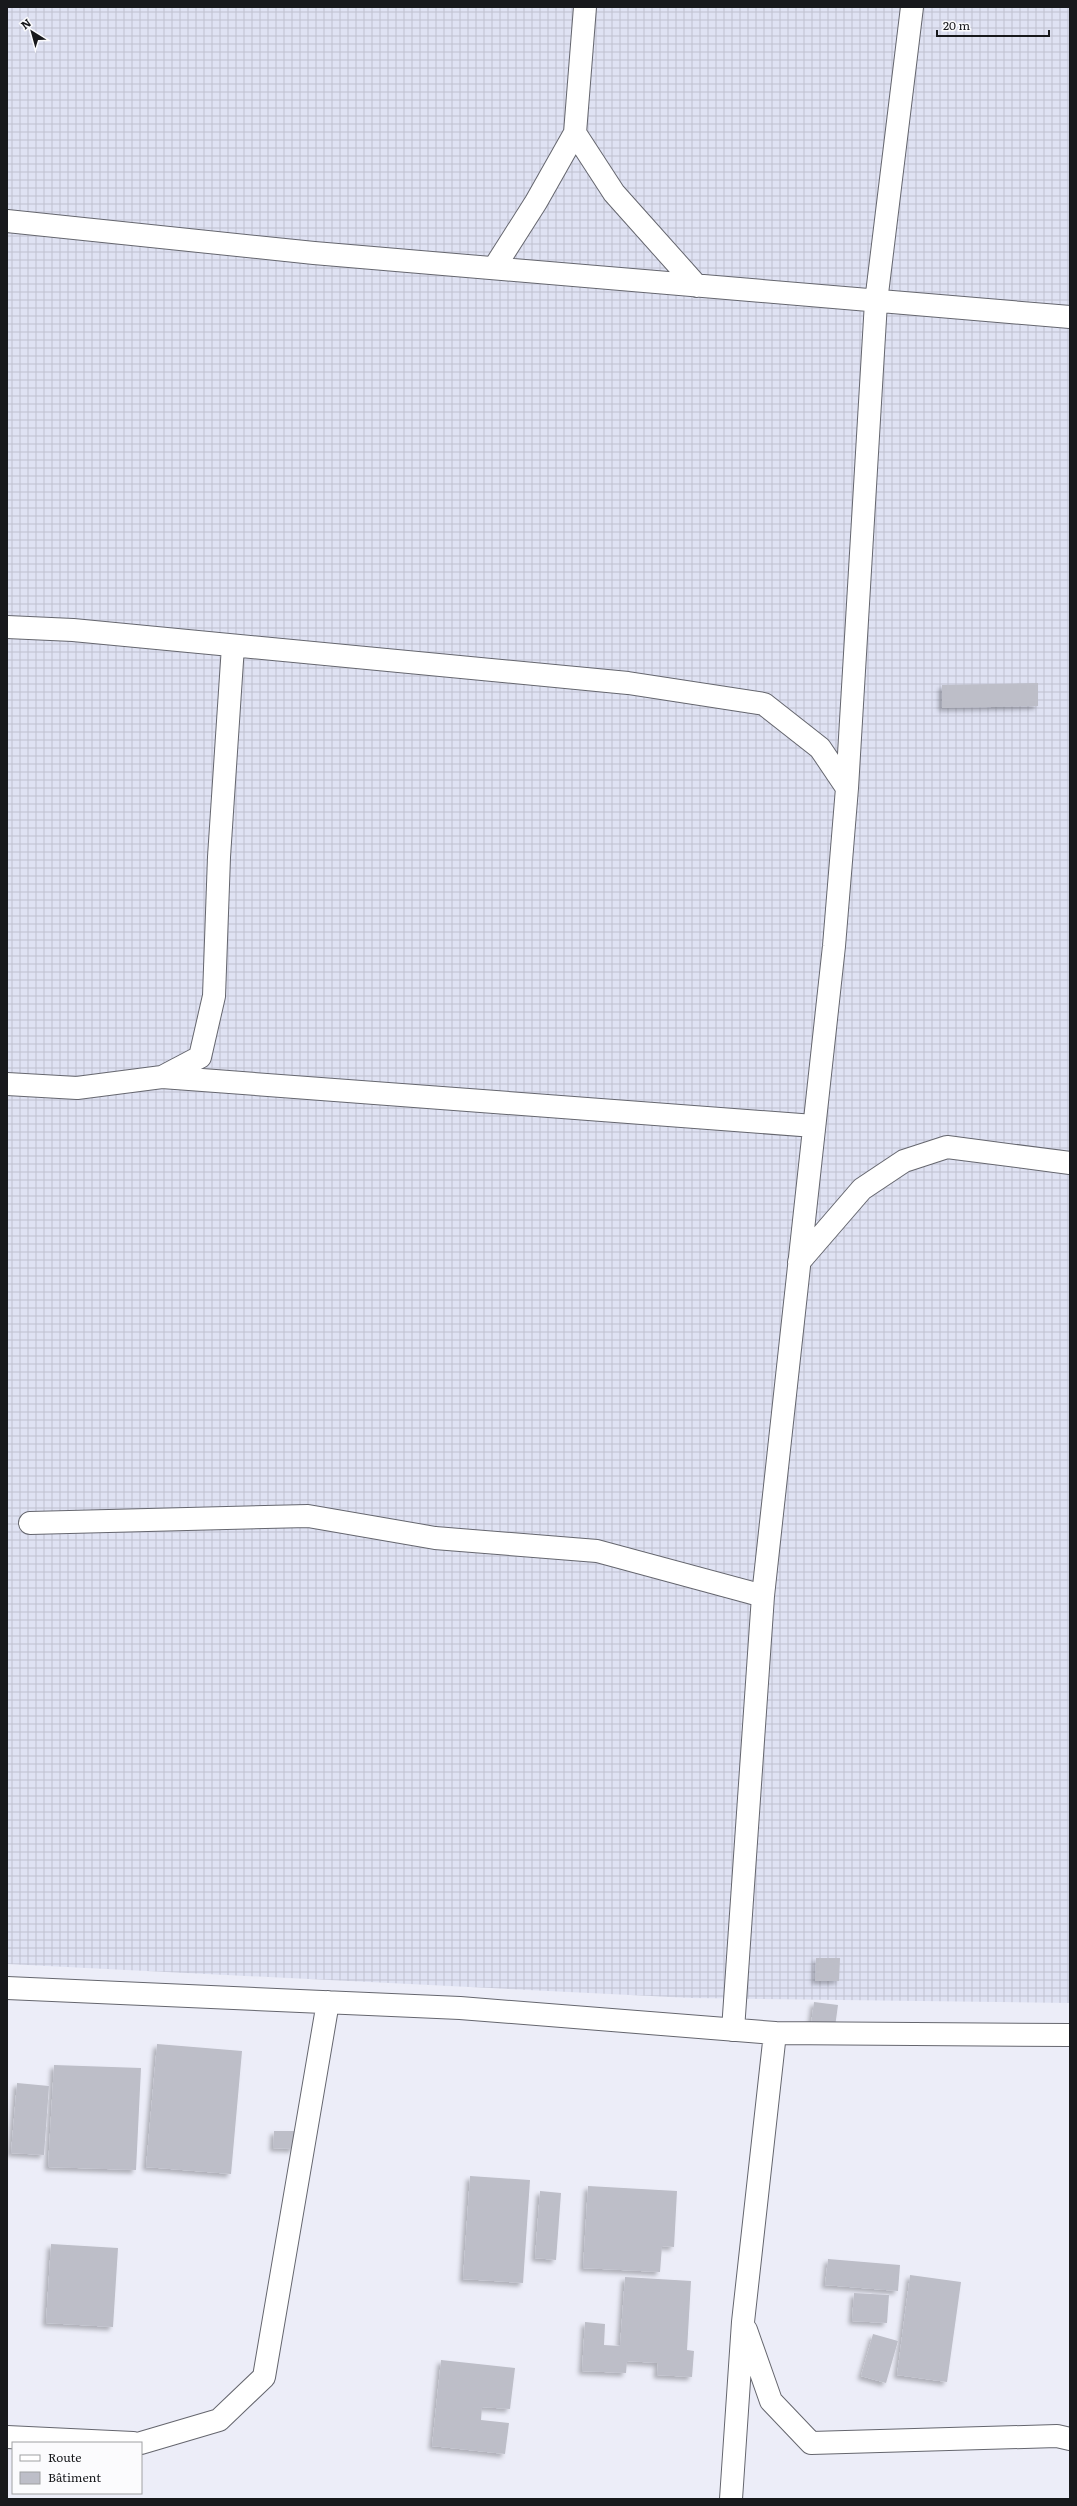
<svg xmlns="http://www.w3.org/2000/svg" width="1077" height="2506" viewBox="0 0 1077 2506" font-family="Literata,serif">
<style>
.industrial{fill:url(#industrial-grid)}
.building{fill:#bdbec8;filter:url(#shadow)}
.lines{fill:none;stroke-linecap:round;stroke-linejoin:round}
.minor-casing{stroke:#65666e;stroke-width:24}
.minor{stroke:#fff;stroke-width:22}
</style>
<defs>
<pattern id="industrial-grid" width="8" height="8" patternUnits="userSpaceOnUse"><rect width="8" height="8" fill="#dfe2f3"/><path d="M0 4h8M4 0v8" fill="none" stroke="#bfc1d0"/></pattern>
<filter id="shadow"><feDropShadow dx="-3.5" dy="3.5" stdDeviation="2" flood-color="#0004"/></filter>
</defs>
<rect width="100%" height="100%" fill="#ecedf8"/>
<!-- industrial -->
<path class="industrial" d="M 7,7 L 1070,7 L 1070,2003 L 691,1998 L 7,1964 Z"/>
<!-- building -->
<path class="building" d="M 1038,683 L 1038,706 L 942,708 L 942,685 Z
M 816,1958 L 840,1958 L 839,1981 L 815,1981 Z
M 814,2002 L 838,2005 L 835,2027 L 811,2024 Z
M 157,2044 L 242,2051 L 231,2174 L 146,2167 Z
M 54,2065 L 141,2068 L 136,2170 L 48,2167 Z
M 17,2083 L 49,2086 L 44,2155 L 11,2153 Z
M 274,2131 L 295,2131 L 294,2149 L 273,2148 Z
M 470,2176 L 530,2180 L 523,2283 L 463,2279 Z
M 588,2186 L 677,2191 L 674,2247 L 662,2246 L 660,2272 L 583,2268 Z
M 540,2191 L 561,2193 L 556,2260 L 535,2258 Z
M 51,2244 L 118,2248 L 113,2327 L 46,2323 Z
M 828,2259 L 900,2265 L 898,2291 L 825,2285 Z
M 910,2275 L 961,2282 L 947,2382 L 897,2375 Z
M 625,2277 L 691,2281 L 687,2350 L 694,2351 L 692,2377 L 657,2375 L 658,2363 L 627,2361 L 626,2373 L 582,2371 L 585,2322 L 605,2324 L 604,2345 L 620,2346 Z
M 854,2293 L 889,2295 L 887,2323 L 852,2321 Z
M 873,2334 L 898,2341 L 886,2383 L 861,2376 Z
M 441,2360 L 515,2368 L 510,2409 L 482,2407 L 481,2420 L 509,2423 L 505,2454 L 432,2446 Z"/>
<g class="lines">
<defs>
<path id="minor" d="M 575,133 L 614,193 L 697,286
M 7,221 L 314,253 L 1070,317
M 494,268 L 536,202 L 575,133 L 585,7
M 7,627 L 73,630 L 628,683 L 764,704 L 820,748 L 847,788 L 834,946 L 763,1596 L 733,2030
M 847,788 L 876,302 L 912,7
M 162,1077 L 814,1126
M 7,1084 L 77,1088 L 162,1077 L 200,1057 L 214,996 L 219,857 L 233,646
M 799,1262 L 862,1189 L 904,1161 L 947,1147 L 1070,1163
M 30,1523 L 308,1516 L 435,1538 L 597,1551 L 763,1596
M 7,1988 L 460,2008 L 775,2033 L 1070,2035
M 746,2330 L 771,2401 L 811,2443 L 1057,2436 L 1070,2439
M 7,2437 L 133,2443
M 141,2443 L 219,2420 L 264,2377 L 328,2002
M 731,2499 L 743,2322 L 775,2033"/>
</defs>
<!-- minor casing -->
<use href="#minor" class="minor-casing"/>
<!-- minor -->
<use href="#minor" class="minor"/>
</g>
<!-- border -->
<rect width="1077" height="2506" fill="none" stroke="#18191c" stroke-width="16"/>
<!-- legend -->
<rect x="12" y="2442" width="130" height="52" fill="#fbfbfd" stroke="#a0a1a3"/>
<rect x="20" y="2455" width="20" height="6" fill="#ffffff" stroke="#a0a1a3"/>
<text x="48" y="2462" font-size="12" fill="#18191c">Route</text>
<rect x="20" y="2472" width="20" height="12" fill="#bdbec8" stroke="#a0a1a3"/>
<text x="48" y="2482" font-size="12" fill="#18191c">Bâtiment</text>
<!-- north arrow -->
<g transform="translate(32 32) rotate(323)" stroke="#fbfbfd" stroke-width="3" paint-order="stroke">
<path d="M0-3L7 15L0 10L-7 15Z" fill="#18191c"/>
<text y="-6" font-size="11" font-weight="bold" text-anchor="middle" fill="#18191c">N</text>
</g>
<!-- scale -->
<path d="M937 30v6h112v-6" fill="none" stroke="#18191c" stroke-width="2"/>
<text x="943" y="30" font-size="12" fill="#18191c" stroke="#fbfbfd" stroke-width="3" paint-order="stroke">20 m</text>
</svg>
